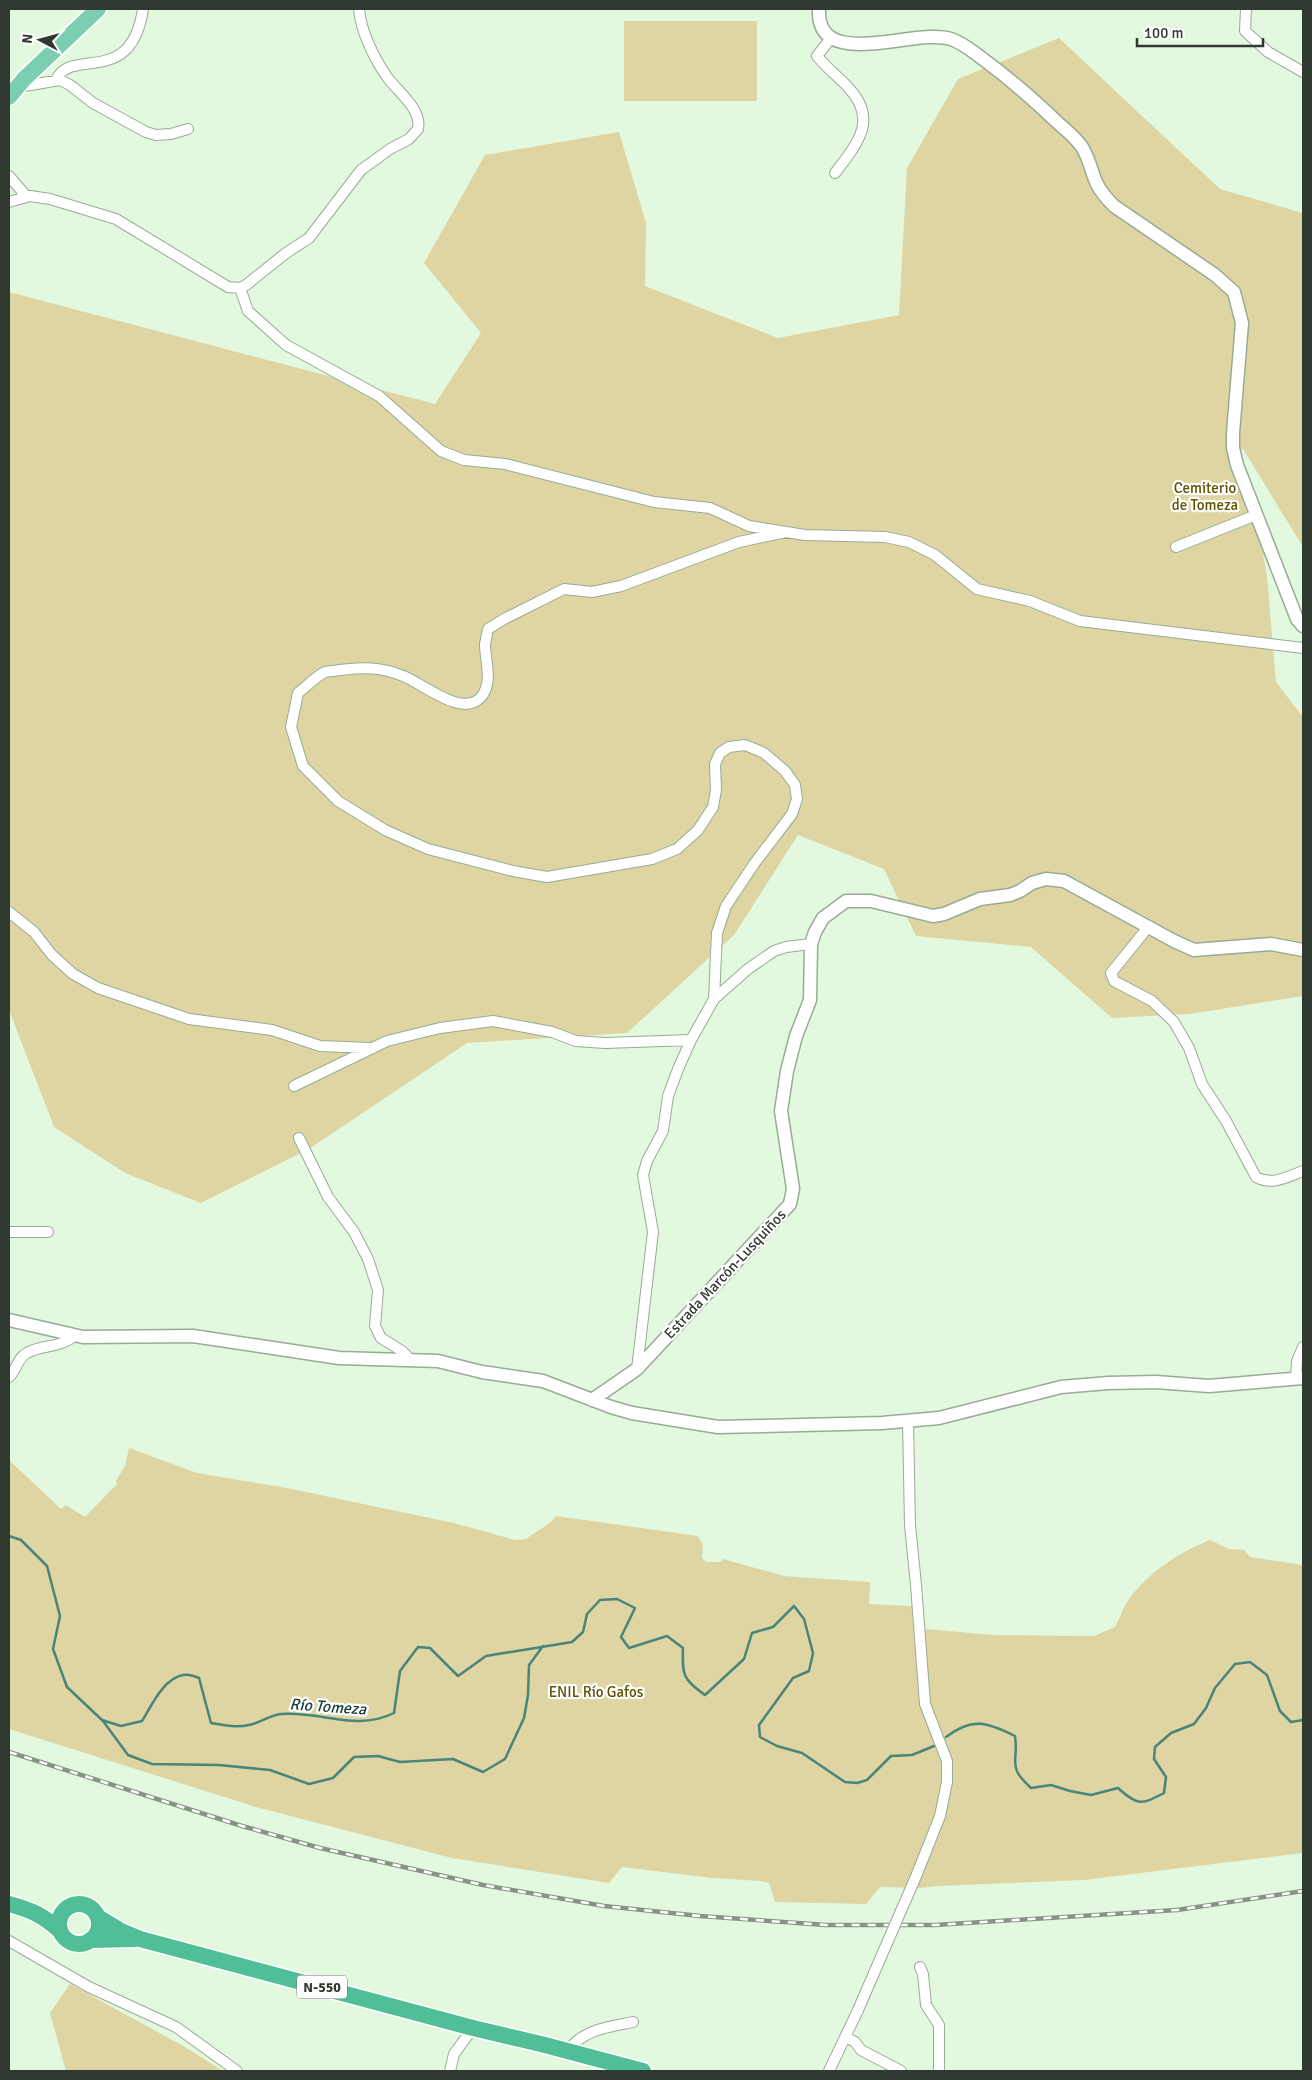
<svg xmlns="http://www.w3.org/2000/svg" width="1312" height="2080" viewBox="0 0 1312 2080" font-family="Signika,sans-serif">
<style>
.green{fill:#dfd5a3}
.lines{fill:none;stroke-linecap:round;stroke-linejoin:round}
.stream{stroke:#48857a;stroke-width:2.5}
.minor-casing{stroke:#97ac94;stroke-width:12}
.tertiary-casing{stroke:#97ac94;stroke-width:15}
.primary-casing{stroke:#fff;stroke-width:19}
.trunk-casing{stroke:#fff;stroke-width:19}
.minor{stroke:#fff;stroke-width:10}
.tertiary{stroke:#fff;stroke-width:12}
.primary{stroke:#7cceb0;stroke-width:16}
.trunk{stroke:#50be96;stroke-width:16}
.rail-casing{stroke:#869583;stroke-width:4.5}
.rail{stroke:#fff;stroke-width:2.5;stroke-dasharray:8;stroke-linecap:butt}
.minor-bridge-casing{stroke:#97ac94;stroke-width:12;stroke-linecap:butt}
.minor-bridge{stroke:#fff;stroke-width:10}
.labels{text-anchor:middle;stroke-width:4.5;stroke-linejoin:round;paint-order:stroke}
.shield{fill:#fff;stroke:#6e746d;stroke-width:1}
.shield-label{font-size:14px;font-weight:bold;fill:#30392f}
.park-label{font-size:15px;fill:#5f5202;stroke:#fff}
.street-label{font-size:15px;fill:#30392f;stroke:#fff}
.water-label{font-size:16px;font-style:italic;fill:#1a413c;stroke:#fff}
</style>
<rect width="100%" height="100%" fill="#e3f9df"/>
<!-- green -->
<path class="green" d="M 624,21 L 757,21 L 757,101 L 624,101 Z
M 1059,38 L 1220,189 L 1303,213 L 1303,547 L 1243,449 L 1229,453 L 1256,515 L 1267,576 L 1276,682 L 1303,717 L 1303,996 L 1189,1014 L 1112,1018 L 1031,947 L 916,936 L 884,869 L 798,835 L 734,935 L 627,1033 L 467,1043 L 309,1149 L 201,1203 L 125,1173 L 54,1127 L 9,1010 L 9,292 L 435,404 L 481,333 L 424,263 L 485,155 L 619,132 L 646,223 L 645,286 L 778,338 L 899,315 L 907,168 L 958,79 Z
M 129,1448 L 197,1473 L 282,1487 L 454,1523 L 515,1540 L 526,1539 L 551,1522 L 556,1516 L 698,1536 L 703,1545 L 702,1558 L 706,1562 L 721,1562 L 723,1559 L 784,1576 L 870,1582 L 869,1604 L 913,1606 L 919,1625 L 925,1629 L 994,1635 L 1094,1636 L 1115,1627 C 1120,1618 1123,1607 1129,1599 C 1150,1571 1178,1553 1210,1540 L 1229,1549 L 1244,1550 L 1250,1557 L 1303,1565 L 1303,1853 L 1084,1880 L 938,1886 L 920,1888 L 880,1887 L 866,1904 L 775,1902 L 769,1883 L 761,1881 L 712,1878 L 622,1867 L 609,1883 L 452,1858 L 256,1807 L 9,1729 L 9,1460 L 61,1509 L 66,1505 L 85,1517 L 117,1484 L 116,1481 L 125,1466 Z
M 70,1984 L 185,2047 L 223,2071 L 66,2071 L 50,2013 Z"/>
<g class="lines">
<!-- stream -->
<path class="stream" d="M 9,1536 L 21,1540 L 47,1566 L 60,1616 L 53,1649 L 67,1687 L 102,1720 L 121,1726 L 142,1721 C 152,1705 163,1679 183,1675 C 188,1674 194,1676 199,1678 L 211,1723 C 223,1725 236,1728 249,1725 C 260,1723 270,1715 281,1714 C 323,1711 355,1732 394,1713 L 400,1671 L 418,1647 L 430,1648 L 458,1676 L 486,1656 L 572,1642 L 583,1632 L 587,1614 L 600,1600 L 617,1599 L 635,1608 L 621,1637 L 629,1648 L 667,1636 L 683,1648 C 682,1676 683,1679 705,1695 L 744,1659 L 752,1633 L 773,1627 L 794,1606 L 804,1619 L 813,1653 L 809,1671 L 793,1678 L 759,1725 L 760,1737 L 777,1746 L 802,1753 L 845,1782 L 857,1783 L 867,1780 L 891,1756 L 912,1755 L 934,1746
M 103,1721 L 128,1755 L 152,1764 L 219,1765 L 270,1770 L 309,1784 L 333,1778 L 354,1757 L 378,1756 L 400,1762 L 453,1759 L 483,1772 L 505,1759 L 524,1718 L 528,1695 L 529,1665 L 543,1646
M 946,1737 C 972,1717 987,1722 1015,1736 C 1019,1763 1006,1765 1031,1788 L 1051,1785 L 1070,1791 L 1091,1795 L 1118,1788 C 1138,1806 1141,1805 1164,1793 L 1166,1777 L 1154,1759 L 1155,1747 L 1171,1733 L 1194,1724 L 1206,1708 L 1215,1688 L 1235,1664 L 1250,1662 L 1267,1675 L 1280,1711 L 1291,1722 L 1303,1720"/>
<defs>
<path id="minor" d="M 1246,9 L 1245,31 L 1268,52 L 1303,72
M 831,38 L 817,56 C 826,67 837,76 847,86 C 879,119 858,143 835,173
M 56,80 C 71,46 131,89 143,9
M 19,87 L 60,80 L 70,85 L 93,103 L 146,132 L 156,135 L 171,134 L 188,129
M 9,176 L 27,197
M 9,202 L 30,196 L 50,199 L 116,219 L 228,287 L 240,288 L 246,285 L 286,253 L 309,238 L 361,170 L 390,149 L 409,139 L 418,129 C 422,109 398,92 387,77 C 374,58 361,32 359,9
M 240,288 L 248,311 L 286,345 L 379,396 L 441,451 L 464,460 L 505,464 L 654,502 L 710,508 L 749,526 L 805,535 L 885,537 L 909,542 L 935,555 L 977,589 L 1030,601 L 1080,621 L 1303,648
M 1176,547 L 1256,515
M 9,912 L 34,932 L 52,955 L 73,974 L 98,988 L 189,1019 L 272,1030 L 320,1046 L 370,1048
M 1149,926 L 1111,973 L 1114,981 L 1152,1001 L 1174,1022 L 1189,1048 L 1202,1084 L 1226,1121 L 1256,1177 C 1272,1186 1287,1177 1303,1171
M 714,999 L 717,933 L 726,906 L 754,864 L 792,814 L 797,799 L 795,785 L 785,771 L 764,753 L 745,745 L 729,747 L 720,753 L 715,764 L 716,790 L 713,807 L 698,830 L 677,849 L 652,859 L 547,877 L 513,871 L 428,849 L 385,830 L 338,801 L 303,766 L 291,727 L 298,693 C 306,687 315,677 325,672 C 329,671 335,671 340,670 C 362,667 382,667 403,676 C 421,682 463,720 482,696 C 493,681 485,661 485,644 C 486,639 487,634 488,629 L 504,619 L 564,589 L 592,592 L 621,586 L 739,542 L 786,532
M 294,1086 L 387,1041 L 440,1028 L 493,1021 L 552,1032 L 576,1041 L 605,1043 L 691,1040
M 299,1138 L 328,1197 L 354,1232 L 368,1259 L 378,1290 L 375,1326 L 381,1338 L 402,1351 L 411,1360
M 9,1232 L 48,1232
M 637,1369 L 653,1232 L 643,1175 L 647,1161 L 663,1131 L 668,1096 L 678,1069 L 691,1040 L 714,999 L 748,969 L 774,951 L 786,947 L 811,944
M 9,1377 C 17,1370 17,1358 27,1353 C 43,1344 57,1349 75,1336
M 1296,1378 L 1297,1361 L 1303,1347
M 908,1421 L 910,1525 L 916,1585 L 925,1704 L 947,1761 L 947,1782 L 940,1816 L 917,1874
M 9,1941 L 89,1987 L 176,2027 L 237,2071
M 920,1967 L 923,1974 L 926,2005 L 939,2025 L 939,2071
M 846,2037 L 855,2042 L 861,2050 L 901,2071
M 568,2051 C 583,2029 609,2027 633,2022
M 450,2071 L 454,2054 L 473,2028
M 829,2071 L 858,2010"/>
<path id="tertiary" d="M 819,9 C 816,73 916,27 951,39 C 963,43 973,52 983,59 C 1010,79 1034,100 1058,123 C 1066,130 1076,138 1082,147 C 1089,158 1091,170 1096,182 C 1100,191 1107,199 1114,206 L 1215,275 L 1234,292 L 1242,323 L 1233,433 L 1233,448 L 1237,465 L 1297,619 L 1303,626
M 9,1320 L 83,1337 L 193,1336 L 339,1358 L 438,1361 L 482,1372 L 543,1381 L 611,1407 L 632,1413 L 718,1427 L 882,1423 L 939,1418 L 1061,1387 L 1108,1383 L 1156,1382 L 1209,1386 L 1303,1378
M 592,1400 L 637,1369 L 790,1204 L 793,1189 L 781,1111 L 787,1071 L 796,1036 L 810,1000 L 811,944 L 815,932 L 823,918 L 846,901 L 871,901 L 933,916 L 944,914 L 980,899 L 1010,895 L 1020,891 L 1032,883 L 1046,879 L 1064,881 L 1174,941 L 1194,950 L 1271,944 L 1303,950"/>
<path id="primary" d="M 9,97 L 24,79 L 98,9"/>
<path id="trunk" d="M59 1924a20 20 0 1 1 40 0a20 20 0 1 1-40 0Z
M 9,1904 C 31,1910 43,1915 60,1931
M 98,1917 L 123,1932 L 140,1939 L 473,2028 L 541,2044 L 643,2071
M 90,1940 L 135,1939"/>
</defs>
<!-- minor casing -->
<use href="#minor" class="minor-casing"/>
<!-- tertiary casing -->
<use href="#tertiary" class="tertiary-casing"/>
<!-- primary casing -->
<use href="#primary" class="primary-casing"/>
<!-- trunk casing -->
<use href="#trunk" class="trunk-casing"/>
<!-- minor -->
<use href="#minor" class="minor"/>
<!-- tertiary -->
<use href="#tertiary" class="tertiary"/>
<!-- primary -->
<use href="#primary" class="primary"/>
<!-- trunk -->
<use href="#trunk" class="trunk"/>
<defs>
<path id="rail" d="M 9,1752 L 242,1826 L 320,1848 L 483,1885 L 604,1906 L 700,1916 L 826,1925 L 935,1925 L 1177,1910 L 1303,1891"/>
</defs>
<!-- rail casing -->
<use href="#rail" class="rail-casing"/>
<!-- rail -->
<use href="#rail" class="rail"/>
<defs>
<path id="minor-bridge" d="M 858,2010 L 917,1874"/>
</defs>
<!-- minor-bridge casing -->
<use href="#minor-bridge" class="minor-bridge-casing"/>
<!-- minor-bridge -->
<use href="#minor-bridge" class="minor-bridge"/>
</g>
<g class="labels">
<!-- shield labels -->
<rect class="shield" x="297" y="1975.5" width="50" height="23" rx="4"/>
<g class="shield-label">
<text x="322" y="1992">N-550</text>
</g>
<!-- park labels -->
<g class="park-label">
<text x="1205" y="493">Cemiterio<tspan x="1205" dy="17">de Tomeza</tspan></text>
<text x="596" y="1697">ENIL Río Gafos</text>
</g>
<!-- street labels -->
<g class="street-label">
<text transform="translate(725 1274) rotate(-47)" y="5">Estrada Marcón-Lusquiños</text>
</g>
<!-- water labels -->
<g class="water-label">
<text transform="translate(328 1706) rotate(4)" y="6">Río Tomeza</text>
</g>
</g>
<!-- border -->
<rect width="1312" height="2080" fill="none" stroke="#30392f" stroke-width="20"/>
<!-- north arrow -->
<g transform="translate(40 40) rotate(276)" stroke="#ffffff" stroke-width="4" paint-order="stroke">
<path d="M0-4L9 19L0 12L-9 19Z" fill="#30392f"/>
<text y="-8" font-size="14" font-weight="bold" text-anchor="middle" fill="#30392f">N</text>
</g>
<!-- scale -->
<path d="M1137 38v8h126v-8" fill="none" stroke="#30392f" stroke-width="2.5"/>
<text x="1144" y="38" font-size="15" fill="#30392f" stroke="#ffffff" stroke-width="4" paint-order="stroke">100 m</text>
</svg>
